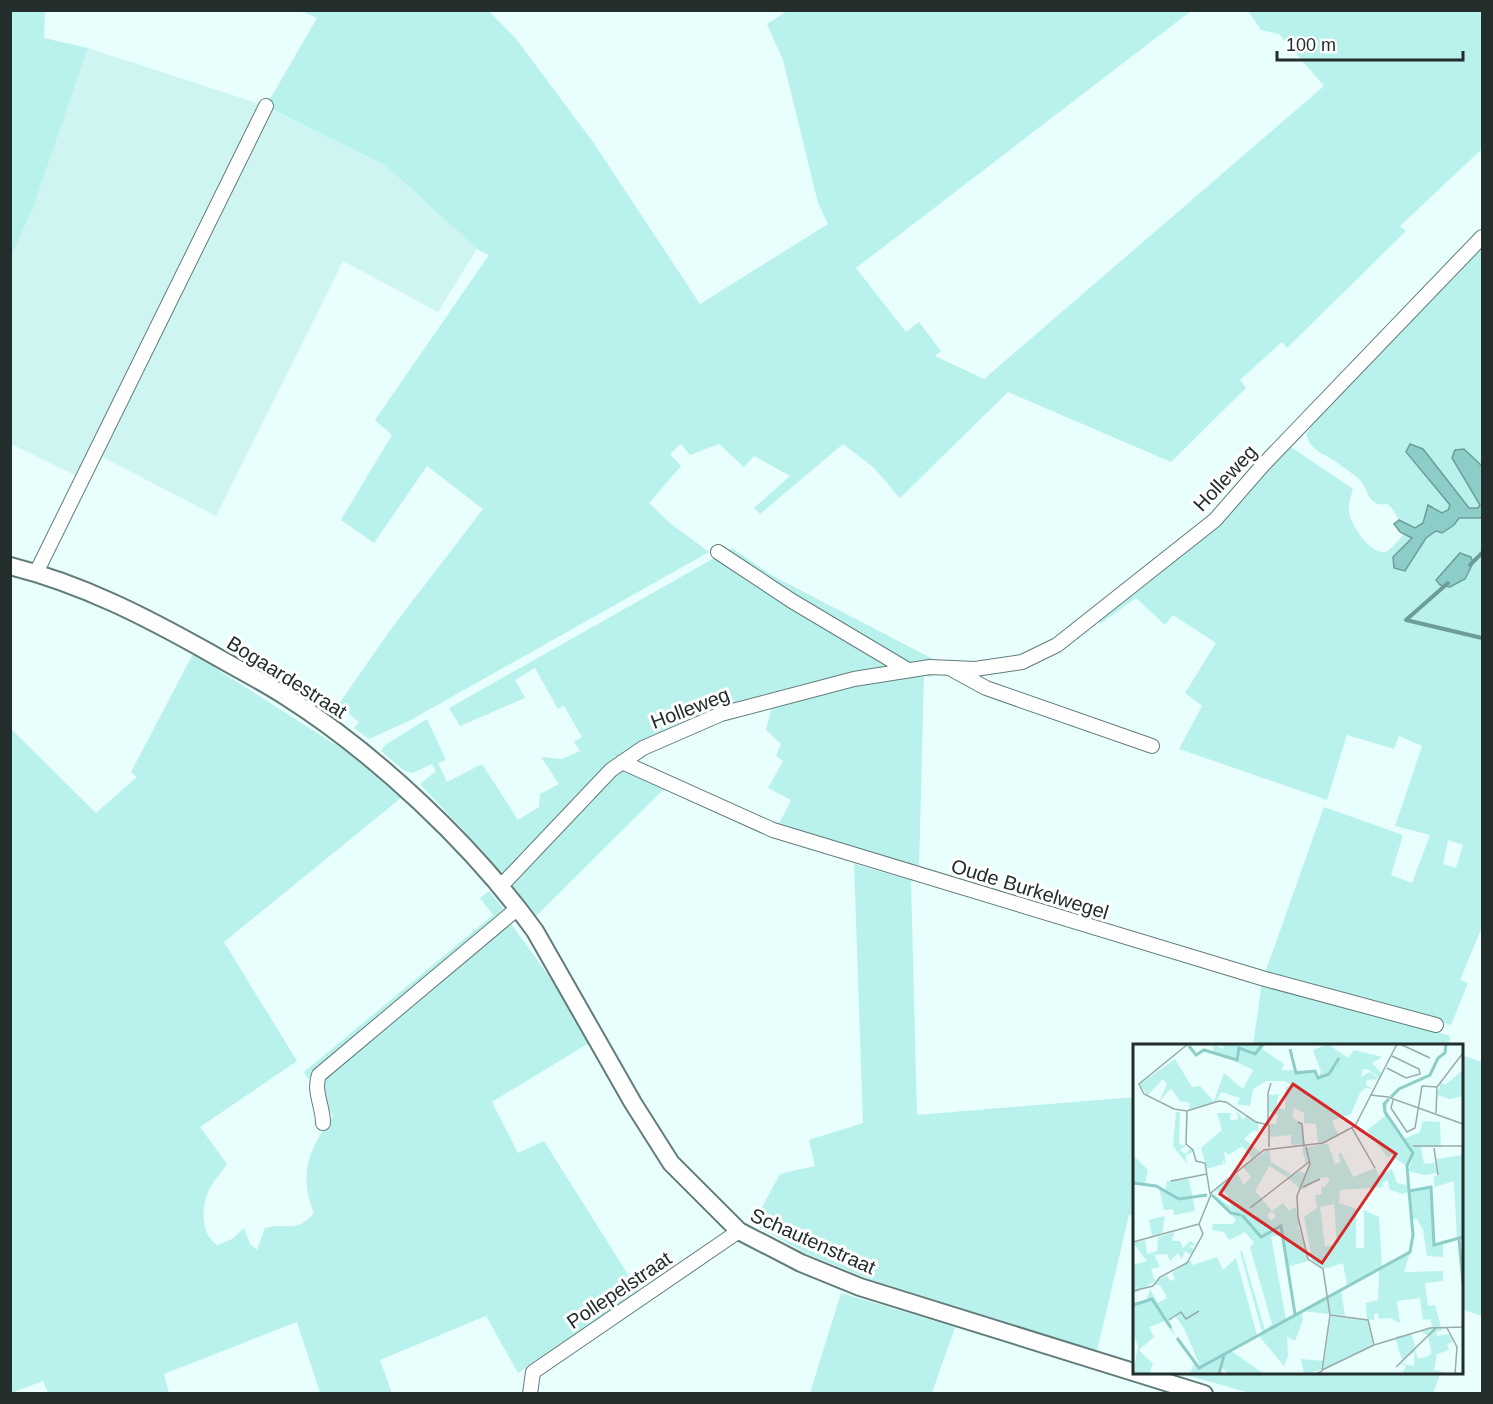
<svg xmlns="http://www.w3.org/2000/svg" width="1493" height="1404" viewBox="0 0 1493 1404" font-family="Helvetica,sans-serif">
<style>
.built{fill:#cff5f2}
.green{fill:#b9f2ed;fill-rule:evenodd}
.water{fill:#8dcdc8;stroke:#6d9d99;stroke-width:1.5}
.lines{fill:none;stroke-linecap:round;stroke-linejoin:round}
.stream{stroke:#6d9d99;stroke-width:4}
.minor-casing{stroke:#627c7a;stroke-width:16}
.tertiary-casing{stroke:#627c7a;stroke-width:20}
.minor{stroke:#fff;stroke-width:14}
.tertiary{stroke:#fff;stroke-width:16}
.labels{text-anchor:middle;stroke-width:6;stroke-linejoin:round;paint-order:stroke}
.street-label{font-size:20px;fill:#222d2c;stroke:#fff}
.inset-river{fill:none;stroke:#8dcdc8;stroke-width:3}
.inset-road{fill:none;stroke:#99aba9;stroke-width:1.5}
.view{fill:#d62828;fill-opacity:0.15;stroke:#d62828;stroke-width:3}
.inset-edge{fill:none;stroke:#222d2c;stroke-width:3}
</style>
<rect width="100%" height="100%" fill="#e8fffd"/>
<!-- built -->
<path class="built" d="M 88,48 L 266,106 L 333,138 L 385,165 L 477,249 L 438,312 L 343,261 L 216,516 L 91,451 L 77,476 L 11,444 L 10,255 L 33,208 Z"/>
<!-- green -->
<path class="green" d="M 11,10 L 45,11 L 44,38 L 88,48 L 33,208 L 11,255 Z
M 302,11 L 489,11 L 517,40 L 593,142 L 700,304 L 828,224 L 818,203 L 783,60 L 767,24 L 787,11 L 1191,11 L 856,268 L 906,332 L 919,322 L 941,351 L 935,356 L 984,379 L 1324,86 L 1279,34 L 1261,30 L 1248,11 L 1482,11 L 1482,149 L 1400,226 L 1406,231 L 1287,348 L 1282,342 L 1240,380 L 1246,388 L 1171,462 L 1008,392 L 900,498 L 874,468 L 843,444 L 760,514 L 754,508 L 790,476 L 754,456 L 744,467 L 719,444 L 690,455 L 681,444 L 670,454 L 681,466 L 649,503 L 671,524 L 709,552 L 409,721 L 369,739 L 354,728 L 359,722 L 338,705 L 391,629 L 483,509 L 427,466 L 374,543 L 341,520 L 392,435 L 375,420 L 489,255 L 477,249 L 385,165 L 266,106 L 317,18 Z
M 1482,244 L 1482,466 L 1472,458 L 1461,475 L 1473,489 L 1481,505 L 1478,508 L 1469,508 L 1423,449 L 1406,453 L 1450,504 L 1448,510 L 1441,513 L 1434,507 L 1423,523 L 1415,528 L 1399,520 C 1383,491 1387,512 1373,501 C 1367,496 1366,487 1361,481 C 1355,475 1346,469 1339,464 C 1326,454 1310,451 1306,434 L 1319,415 Z
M 1291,447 L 1353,489 C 1351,496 1348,504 1349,512 C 1352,526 1368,551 1383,552 C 1390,553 1399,539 1404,534 L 1412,537 L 1393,558 L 1405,571 L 1426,538 L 1436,531 L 1442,533 L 1454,525 L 1459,518 L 1482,518 L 1482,927 L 1460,980 L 1468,983 L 1451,1025 L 1265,973 L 1324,807 L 1403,835 L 1391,875 L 1412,883 L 1430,835 L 1395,826 L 1422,746 L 1399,736 L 1394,749 L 1347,735 L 1327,800 L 1179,749 L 1202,706 L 1185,693 L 1216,643 L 1173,615 L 1165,625 L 1136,598 L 1100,624 L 1096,619 L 1202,539 ZM 1460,553 L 1471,557 L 1473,563 L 1465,579 L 1436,580 ZM 1448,840 L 1463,845 L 1456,868 L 1443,864 Z
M 732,548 L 771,575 L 935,660 L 932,677 L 924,676 L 919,870 L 778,826 L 791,800 L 768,788 L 783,761 L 776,756 L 781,744 L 766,730 L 772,706 L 771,697 L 614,763 L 664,789 L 534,918 L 488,857 L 420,784 L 436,771 L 432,764 L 413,773 L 403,770 L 381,751 L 385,745 L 427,719 L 446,760 L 438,763 L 447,782 L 482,764 L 518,820 L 539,807 L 540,794 L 559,784 L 541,757 L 562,759 L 580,751 L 574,742 L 582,737 L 564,706 L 558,709 L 535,668 L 515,680 L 525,698 L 460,726 L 449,708 Z
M 193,654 L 347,752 L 401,798 L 224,942 L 297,1061 L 200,1127 L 227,1164 C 221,1173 212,1182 208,1192 C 201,1209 201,1234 217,1245 L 232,1239 L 244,1228 L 250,1244 L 257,1250 L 265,1228 C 288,1222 296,1234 314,1213 C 298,1175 309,1148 333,1116 L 317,1091 L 321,1078 L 509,921 L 556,986 L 589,1043 L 492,1102 L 518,1153 L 544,1141 L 639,1292 L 518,1373 L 486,1316 L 380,1360 L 392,1393 L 320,1393 L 297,1322 L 164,1374 L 169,1393 L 48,1393 L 43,1381 L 11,1393 L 10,728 L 96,813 L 137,777 L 131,772 Z
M 854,864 L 911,880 L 917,1115 L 1134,1097 L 1134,1215 L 1129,1215 L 1097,1351 L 869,1279 L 807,1254 L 753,1224 L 780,1174 L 815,1166 L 809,1140 L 863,1123 Z
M 489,891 L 507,913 L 308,1079 L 304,1072 L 493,915 L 480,898 Z
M 1262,982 L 1450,1036 L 1449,1045 L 1253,1046 Z
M 1462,1055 L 1482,1062 L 1482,1316 L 1464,1310 L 1462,1317 Z
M 841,1293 L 955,1327 L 932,1393 L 810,1393 Z
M 1189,1372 L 1441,1372 L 1441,1373 L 1433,1393 L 1250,1393 L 1186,1375 Z"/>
<!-- water -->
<path class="water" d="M 1410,444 L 1423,449 L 1469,508 L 1478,508 L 1480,505 L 1452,458 L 1455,450 L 1464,449 L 1482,466 L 1482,518 L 1459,518 L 1454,525 L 1442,533 L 1436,531 L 1426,538 L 1405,571 L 1394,568 L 1393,557 L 1412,538 L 1400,532 L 1394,524 L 1399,520 L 1415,528 L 1423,523 L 1428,505 L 1442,513 L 1448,510 L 1450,505 L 1406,452 Z
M 1460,553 L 1471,557 L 1473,563 L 1465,579 L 1450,587 L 1440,585 L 1436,580 Z"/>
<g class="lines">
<!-- stream -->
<path class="stream" d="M 1470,565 L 1482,553
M 1448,583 L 1406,620 L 1482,638"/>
<defs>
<path id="minor" d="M 718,552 L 792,601 L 908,670
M 36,573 L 266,106
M 953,670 L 986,688 L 1152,746
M 622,762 L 773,830 L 1265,979 L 1436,1025
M 500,887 L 611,770 L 643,748 L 721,714 L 854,679 L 930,667 L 975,669 L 1022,662 L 1057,645 L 1215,520 L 1263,465 L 1482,237
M 323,1123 C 323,1106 313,1091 319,1075 L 518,908
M 530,1394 L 533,1372 L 739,1231"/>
<path id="tertiary" d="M 10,566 C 82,584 146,617 210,653 C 234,667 260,680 285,696 C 375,753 472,844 535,931 L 633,1103 L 671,1163 L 739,1231 L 801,1263 L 860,1287 L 1204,1394"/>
</defs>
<!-- minor casing -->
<use href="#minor" class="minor-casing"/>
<!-- tertiary casing -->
<use href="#tertiary" class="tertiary-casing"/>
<!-- minor -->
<use href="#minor" class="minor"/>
<!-- tertiary -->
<use href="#tertiary" class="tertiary"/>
</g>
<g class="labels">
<!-- street labels -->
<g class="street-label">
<text transform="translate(1225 478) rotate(-47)" y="7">Holleweg</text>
<text transform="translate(287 677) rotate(32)" y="7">Bogaardestraat</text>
<text transform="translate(690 708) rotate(-21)" y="7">Holleweg</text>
<text transform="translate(1030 889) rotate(17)" y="7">Oude Burkelwegel</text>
<text transform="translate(813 1241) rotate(24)" y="7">Schautenstraat</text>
<text transform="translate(619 1290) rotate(-34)" y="7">Pollepelstraat</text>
</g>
</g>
<!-- overview -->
<g transform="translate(1133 1044)">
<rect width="330" height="330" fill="#e8fffd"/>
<path d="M 79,0 L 91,5 L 89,0 L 132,0 L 129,5 L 151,20 L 148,26 L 182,27 L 185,34 L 188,28 L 180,6 L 195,0 L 215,14 L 221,6 L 249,13 L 239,19 L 249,30 L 247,34 L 234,25 L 230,25 L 228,33 L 237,28 L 246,35 L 234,36 L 233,41 L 240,45 L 232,44 L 227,49 L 218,70 L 199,77 L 206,92 L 185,100 L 183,80 L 171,79 L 171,69 L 161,64 L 159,73 L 168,79 L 172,100 L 158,101 L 158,91 L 137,93 L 137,80 L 143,80 L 145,71 L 136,68 L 136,51 L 146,50 L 143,63 L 152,66 L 153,43 L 160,42 L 152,37 L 133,37 L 120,45 L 117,62 L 104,60 L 107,54 L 88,48 L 83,58 L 55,67 L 57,59 L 47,57 L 38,44 L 26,58 L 34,40 L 30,35 L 14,52 L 7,40 L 42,15 L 59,43 L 67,42 L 81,57 L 91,29 L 110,45 L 120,26 L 81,7 ZM 330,26 L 330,52 L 317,55 L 304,51 L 308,38 L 312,41 ZM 255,54 L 253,68 L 271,95 L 287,88 L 290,77 L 307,78 L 308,103 L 288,103 L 291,120 L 302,119 L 304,129 L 291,131 L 275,127 L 279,117 L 280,108 L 273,122 L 258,111 L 255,114 L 234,86 L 252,72 L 250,60 ZM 104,66 L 110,76 L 113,72 L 125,79 L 125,88 L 121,86 L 111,95 L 127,108 L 119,114 L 109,102 L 96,111 L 91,107 L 93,120 L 89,116 L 90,120 L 74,125 L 68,104 L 89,86 L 84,69 L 98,69 L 97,76 L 101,76 L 105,75 ZM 43,68 L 47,68 L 46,100 L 53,102 L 47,106 L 52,110 L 58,104 L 60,108 L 52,112 L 55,121 L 40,102 ZM 191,100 L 195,100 L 202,120 L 208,118 L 205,110 L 208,109 L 220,133 L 242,124 L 246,132 L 259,125 L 264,139 L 274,141 L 275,148 L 269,150 L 256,145 L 255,136 L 249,139 L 250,143 L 207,146 L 206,159 L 223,165 L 223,204 L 231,204 L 231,166 L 246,173 L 249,223 L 277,209 L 271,228 L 310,227 L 310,237 L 292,239 L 295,262 L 302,261 L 309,286 L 303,288 L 304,292 L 316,290 L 320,298 L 314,300 L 316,306 L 304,310 L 301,326 L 319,330 L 269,330 L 273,322 L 267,320 L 274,315 L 269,320 L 281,322 L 282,308 L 276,312 L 282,305 L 285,315 L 296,312 L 297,308 L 299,311 L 295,292 L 288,287 L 299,284 L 298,275 L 290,276 L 287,254 L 264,257 L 267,279 L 257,274 L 246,275 L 245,269 L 241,270 L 241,276 L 234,275 L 233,259 L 245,256 L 246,224 L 214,241 L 210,219 L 191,225 L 179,216 L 171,173 L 184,164 L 182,151 L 189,150 L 188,140 L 190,144 L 197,137 L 194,133 L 187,134 L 169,146 L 154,134 L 168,127 L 172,130 L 177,118 L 173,120 L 169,104 ZM 201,160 L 204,200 L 192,203 L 187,163 ZM 136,105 L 138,118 L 158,130 L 154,133 L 136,122 L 122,147 L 139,167 L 134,171 L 138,177 L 143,172 L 139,167 L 150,159 L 156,167 L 163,163 L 167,182 L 161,185 L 166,184 L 175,217 L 154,223 L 150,192 L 138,192 L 153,275 L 225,237 L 208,246 L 212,272 L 169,267 L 170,276 L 162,297 L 154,293 L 155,312 L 151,322 L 125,291 L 139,280 L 117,203 L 121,199 L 112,188 L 96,196 L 91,188 L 79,186 L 80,180 L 100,180 L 103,176 L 84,153 L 99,164 L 95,152 L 90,146 L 86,149 L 83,146 L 104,129 L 111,141 L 118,133 L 110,123 ZM 0,111 L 15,126 L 12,140 L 0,139 ZM 330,111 L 329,193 L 324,195 L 321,137 L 302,143 L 300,133 L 306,131 L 303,115 ZM 56,135 L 62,167 L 41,171 L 40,165 L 31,166 L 26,144 L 32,147 L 34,137 ZM 298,144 L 300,201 L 310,198 L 310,213 L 294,212 L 290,186 L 284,175 L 279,175 L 276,148 ZM 32,172 L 29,189 L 19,192 L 16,176 ZM 41,188 L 39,197 L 47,197 L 50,204 L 57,197 L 63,201 L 56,202 L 61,205 L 58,211 L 52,207 L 49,215 L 45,209 L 37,217 L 34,210 L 21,211 L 27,223 L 18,225 L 22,237 L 1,250 L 2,260 L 13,257 L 17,245 L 25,259 L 34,254 L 27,241 L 22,241 L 25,235 L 34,231 L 37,237 L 42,235 L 39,229 L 57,216 L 60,221 L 84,213 L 90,226 L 103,214 L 124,291 L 97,306 L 131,330 L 96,330 L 88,323 L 86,330 L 57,330 L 61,319 L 67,322 L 51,284 L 42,272 L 36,276 L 43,294 L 32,277 L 16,283 L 21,293 L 6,306 L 20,320 L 16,330 L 0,330 L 5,302 L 0,289 L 0,221 L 14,217 L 0,199 L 12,196 L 14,210 L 24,207 L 25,193 ZM 109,207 L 132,286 L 129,287 L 107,208 ZM 198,272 L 234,276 L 240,301 L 190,326 ZM 278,289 L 283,304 L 269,316 L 262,293 ZM 168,315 L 190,317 L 188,326 L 171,330 Z" fill="#b9f2ed" fill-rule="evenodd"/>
<path class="inset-river" d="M 56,2 L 63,11 L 71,6 L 104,16 L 106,4 L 122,10 L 130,0M 157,5 L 163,29 L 182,27 L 185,34 L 196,30 L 206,14M 258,53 L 266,45 L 297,31 L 305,14 L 312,9 L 313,0M 256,55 L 251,60 L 252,68 L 280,109 L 274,122 L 276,147 L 298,143 L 301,201 L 330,193M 0,139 L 23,142 L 46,155 L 74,151M 79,151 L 98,169 L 108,171M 109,171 L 128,193 L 148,182 L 162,270M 326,195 L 330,239M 0,261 L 19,255 L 38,284M 44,294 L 66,324 L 277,208 L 280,191 L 276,147M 86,330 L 91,311"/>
<path class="inset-road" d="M 55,0 L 6,40 L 11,50 L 41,65 L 54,67 L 86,57 L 93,58 L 123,78 L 136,81 L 136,103M 267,0 L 297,14M 254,24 L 273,34 L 287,30 L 286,25 L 259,12M 237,51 L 255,53 L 330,80M 260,56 L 258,64 L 274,88 L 282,84 L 289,42 L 304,43M 54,67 L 53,100 L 60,106 L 63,117 L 72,119 L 77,150M 303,69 L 304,43 L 330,9M 165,78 L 169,80 L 171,103M 135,80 L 135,49 L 138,39M 219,84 L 242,124M 280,102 L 330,102M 173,103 L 177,120 L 164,152 L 165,173 L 175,215 L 190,225 L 197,271 L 189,327 L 183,330M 301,104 L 305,131M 38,137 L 74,130M 170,143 L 187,135M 117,164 L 176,118M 66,180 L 79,148 L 131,106 L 190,99 L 222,82 L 264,0M 0,198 L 66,180M 0,247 L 20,242 L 27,233 L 54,219 L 70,190 L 66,180M 197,271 L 235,276 L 241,301 L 297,284 L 330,283M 36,276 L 48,268 L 53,275 L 66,267M 314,284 L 324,303 L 322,330M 263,323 L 303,284M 189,326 L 241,301"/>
<path class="view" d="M 160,40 L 263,110 L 189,219 L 87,150 Z"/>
<rect width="330" height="330" class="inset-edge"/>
</g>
<!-- border -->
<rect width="1493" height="1404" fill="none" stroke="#222d2c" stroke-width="24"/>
<!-- scale -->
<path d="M1277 51v9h186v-9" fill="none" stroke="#222d2c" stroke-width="3"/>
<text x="1286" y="51" font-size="18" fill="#222d2c" stroke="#ffffff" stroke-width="4.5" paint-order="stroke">100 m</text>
</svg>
